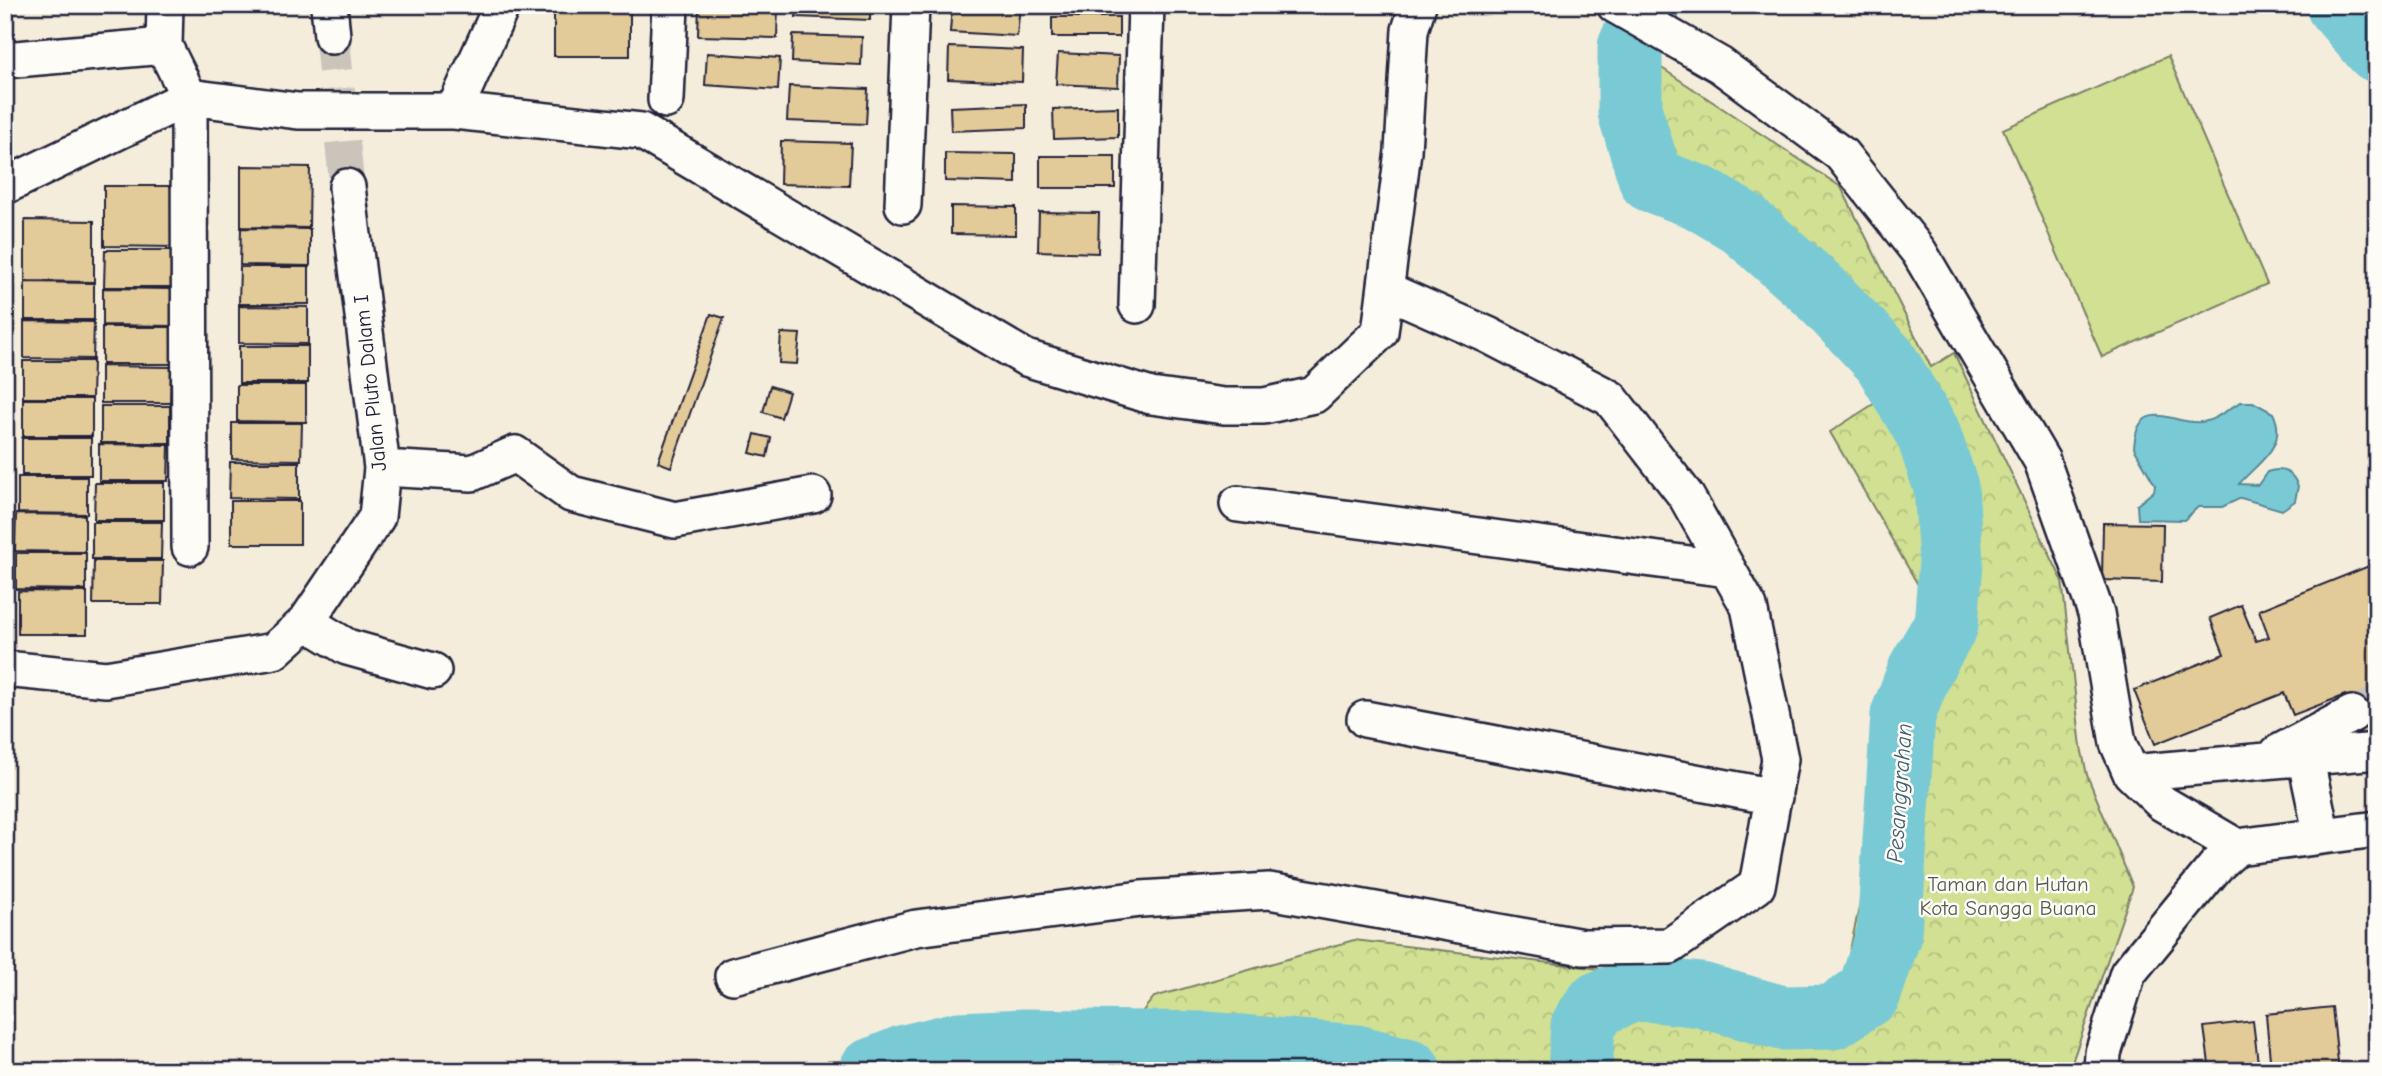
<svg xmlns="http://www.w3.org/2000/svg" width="2382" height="1076" viewBox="0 0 2382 1076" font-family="'Comic Neue',sans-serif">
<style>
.grass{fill:#d1e093;stroke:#7a8167;stroke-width:2}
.forest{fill:url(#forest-crowns);stroke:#7a8167;stroke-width:2}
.water{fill:#7acad5;stroke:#578797;stroke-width:2}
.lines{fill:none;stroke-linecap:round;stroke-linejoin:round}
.river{stroke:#7acad5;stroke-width:65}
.building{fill:#e3ca99;stroke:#22223b;stroke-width:2}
.minor-tunnel{stroke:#cbc4bb;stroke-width:35;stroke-dasharray:35 18;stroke-linecap:butt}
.minor-casing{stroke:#22223b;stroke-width:40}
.minor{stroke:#fdfcf7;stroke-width:35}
.labels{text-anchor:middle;stroke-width:5;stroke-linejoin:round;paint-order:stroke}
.street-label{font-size:21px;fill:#22223b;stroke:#fdfcf7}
.park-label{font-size:21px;fill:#575b55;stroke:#fdfcf7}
.water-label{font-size:23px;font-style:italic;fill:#415d71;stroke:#fdfcf7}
</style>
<defs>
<pattern id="forest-crowns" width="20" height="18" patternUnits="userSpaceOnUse" patternTransform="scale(1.75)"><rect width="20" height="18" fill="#d1e093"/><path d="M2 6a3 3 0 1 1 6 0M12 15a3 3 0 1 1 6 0" fill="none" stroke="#b3c080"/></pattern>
</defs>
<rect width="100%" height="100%" fill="#f5eddb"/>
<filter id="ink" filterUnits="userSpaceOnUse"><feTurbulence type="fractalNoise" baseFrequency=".0143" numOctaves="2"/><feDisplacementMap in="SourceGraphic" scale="14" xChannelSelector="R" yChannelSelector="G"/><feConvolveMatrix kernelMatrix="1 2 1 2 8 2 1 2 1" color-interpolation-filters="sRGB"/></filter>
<g filter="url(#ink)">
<!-- grass -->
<path class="grass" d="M 2168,56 L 2267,284 L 2102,357 L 2003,129 Z"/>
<!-- forest -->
<path class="forest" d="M 1630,47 L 1841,187 L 1931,367 L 1954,353 L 2062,580 L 2081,747 L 2087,775 L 2133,887 L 2069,1071 L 587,1071 L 899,1059 L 959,1044 L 1118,1042 L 1154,997 L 1354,940 L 1840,997 L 1925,597 L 1830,432 L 1900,387 L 1885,360 L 1817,290 L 1742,223 L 1698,197 L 1651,180 L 1630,112 Z"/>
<!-- water -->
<path class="water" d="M 2241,402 L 2253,402 L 2273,413 C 2289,446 2258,462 2239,484 L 2258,485 L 2267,472 C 2282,467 2292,471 2298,486 L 2295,501 L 2282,510 L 2241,498 L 2222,507 L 2198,507 L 2184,520 L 2138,519 L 2137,505 L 2154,491 L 2155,485 L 2134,448 C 2137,394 2174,425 2201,422 C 2215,421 2229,408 2241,402 Z"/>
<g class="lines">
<!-- river -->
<path class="river" d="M 2338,5 L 2377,50
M 871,1071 L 905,1057 L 959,1044 L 1025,1041 L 1206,1044 L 1356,1057 L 1409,1071
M 1580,1071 L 1583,1026 L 1598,1004 L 1637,988 L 1701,995 L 1782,1018 L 1833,1017 L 1869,993 L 1889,934 L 1903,715 L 1921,668 L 1946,625 L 1951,562 L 1946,487 L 1928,433 L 1885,360 L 1817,289 L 1742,223 L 1698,197 L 1651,180 L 1630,112 L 1630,47 L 1649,5"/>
</g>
<!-- building -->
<path class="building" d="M 699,5 L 778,5 L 777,38 L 698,36 Z
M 797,5 L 870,5 L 870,20 L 796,17 Z
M 952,5 L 1020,5 L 1017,36 L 950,32 Z
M 554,12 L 630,12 L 630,56 L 554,56 Z
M 1052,17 L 1119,17 L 1119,37 L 1052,37 Z
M 793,35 L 862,37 L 861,65 L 792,62 Z
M 949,47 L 1023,50 L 1022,82 L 948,79 Z
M 707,53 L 780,58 L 778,90 L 705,85 Z
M 1058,53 L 1119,56 L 1118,87 L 1056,84 Z
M 789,86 L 868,89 L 866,124 L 787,121 Z
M 1026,104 L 1026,128 L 951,131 L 950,107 Z
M 1118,107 L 1118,137 L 1054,139 L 1053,109 Z
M 781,141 L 851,143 L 849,186 L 780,184 Z
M 945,153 L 1016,154 L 1016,183 L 945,181 Z
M 1040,156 L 1115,156 L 1115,188 L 1040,188 Z
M 241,166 L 310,167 L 309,228 L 241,227 Z
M 104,186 L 173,186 L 172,247 L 104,246 Z
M 951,206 L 1016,207 L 1016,235 L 951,234 Z
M 1039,212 L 1099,213 L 1098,253 L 1038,251 Z
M 25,220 L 94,221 L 94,282 L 25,281 Z
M 241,228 L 310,229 L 310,266 L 240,265 Z
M 105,250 L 174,250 L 174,287 L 104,287 Z
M 240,267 L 309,267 L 309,304 L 239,304 Z
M 25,282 L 94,283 L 94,320 L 25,320 Z
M 103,288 L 172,289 L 172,326 L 103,325 Z
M 239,306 L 308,307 L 308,344 L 239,343 Z
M 711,314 L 724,318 L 671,467 L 658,462 Z
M 24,321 L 94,322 L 93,359 L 24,358 Z
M 102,327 L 172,327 L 171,364 L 102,364 Z
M 781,333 L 800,334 L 797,364 L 779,363 Z
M 239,346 L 308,346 L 308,383 L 239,383 Z
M 23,361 L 93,361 L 92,398 L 23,398 Z
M 101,366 L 171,367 L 170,403 L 101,403 Z
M 237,385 L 306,385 L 306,422 L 237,421 Z
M 770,386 L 789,392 L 781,418 L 763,412 Z
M 23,399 L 92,399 L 92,436 L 23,436 Z
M 101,406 L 170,406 L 170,443 L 101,443 Z
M 232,423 L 302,423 L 301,460 L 232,459 Z
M 755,434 L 771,438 L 767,457 L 750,453 Z
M 22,438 L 91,438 L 91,475 L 22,475 Z
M 99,444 L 169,445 L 168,481 L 99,481 Z
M 230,462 L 299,462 L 299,499 L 229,498 Z
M 18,477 L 87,477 L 87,514 L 18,513 Z
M 95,483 L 164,483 L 164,520 L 94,520 Z
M 231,501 L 300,501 L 300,544 L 231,544 Z
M 16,514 L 85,515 L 85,552 L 15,551 Z
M 92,522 L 162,522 L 161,559 L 92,559 Z
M 2103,523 L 2163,524 L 2162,582 L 2102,580 Z
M 16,553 L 86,553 L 86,590 L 16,589 Z
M 94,561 L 163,561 L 162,604 L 93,604 Z
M 2369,566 L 2377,587 L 2377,735 L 2362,740 L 2345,695 L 2293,715 L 2284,693 L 2155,744 L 2134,690 L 2224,654 L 2210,618 L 2241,605 L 2256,641 L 2269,637 L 2259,610 Z
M 18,591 L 87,592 L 87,634 L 18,634 Z
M 2332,1007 L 2339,1071 L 2271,1071 L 2266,1014 Z
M 2253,1021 L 2259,1071 L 2210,1071 L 2204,1027 Z"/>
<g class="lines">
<!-- minor-tunnel -->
<path class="minor-tunnel" d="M 332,36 L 347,187
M 2352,714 L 2377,704"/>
<defs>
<path id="minor" d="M 165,5 L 164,46 L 189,97 L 298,111 L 454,111 L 641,131 L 1026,358 L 1151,396 L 1224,406 L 1264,406 L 1314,395 L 1380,332 L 1403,151 L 1410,30 L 1418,5
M 329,5 L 332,36
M 1615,5 L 1720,65 L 1841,154 L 1919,252 L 2042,461 L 2096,613 L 2118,743 L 2131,773 L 2162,803 L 2237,847
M 5,60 L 164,46
M 666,100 L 670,5
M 454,111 L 502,5
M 5,186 L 189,97 L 190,547
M 903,205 L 911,5
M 1137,305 L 1146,5
M 382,468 L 472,473 L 515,454 L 571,494 L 675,520 L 813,495
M 1238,504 L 1727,569
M 306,622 L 347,647 L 433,671
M 5,669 L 106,679 L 274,651 L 306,622 L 377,517 L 382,468 L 347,187
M 1365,719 L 1774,797
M 2278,753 L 2352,714
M 2305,756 L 2322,836
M 2131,773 L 2377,751
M 733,976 L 916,928 L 1141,899 L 1269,891 L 1583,947 L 1670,946 L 1757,886 L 1780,759 L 1749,607 L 1686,496 L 1610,398 L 1488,335 L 1386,290
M 2102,1071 L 2103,1053 L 2128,973 L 2216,866 L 2237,847 L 2377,829"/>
</defs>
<!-- minor casing -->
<use href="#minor" class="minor-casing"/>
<!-- minor -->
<use href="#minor" class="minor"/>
</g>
</g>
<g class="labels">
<!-- street labels -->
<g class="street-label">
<text transform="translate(370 383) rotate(-96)" y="7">Jalan Pluto Dalam I</text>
</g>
<!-- park labels -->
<g class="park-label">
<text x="2008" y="891">Taman dan Hutan<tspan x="2008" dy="24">Kota Sangga Buana</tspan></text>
</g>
<!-- water labels -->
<g class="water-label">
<text transform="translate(1899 793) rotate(-86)" y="8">Pesanggrahan</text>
</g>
</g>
<!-- margin -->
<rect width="2382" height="1076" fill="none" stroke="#fdfcf7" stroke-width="28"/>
<rect x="14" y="14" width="2354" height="1048" fill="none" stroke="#22223b" stroke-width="2.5" filter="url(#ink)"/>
</svg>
